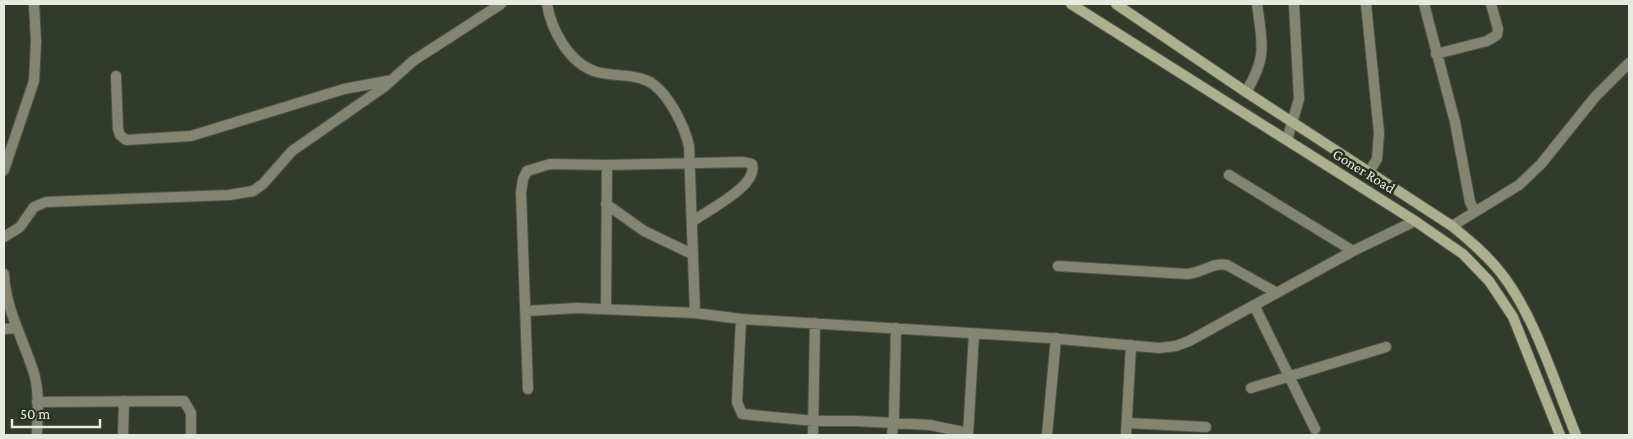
<svg xmlns="http://www.w3.org/2000/svg" width="1633" height="439" viewBox="0 0 1633 439" font-family="'Crimson Pro',serif">
<style>
.lines{fill:none;stroke-linecap:round;stroke-linejoin:round}
.street-casing{stroke:#4f5748;stroke-width:12}
.secondary-casing{stroke:#4f5748;stroke-width:12}
.street{stroke:#838570;stroke-width:10}
.secondary{stroke:#adb08e;stroke-width:10}
.labels{text-anchor:middle;stroke-width:5;stroke-linejoin:round;paint-order:stroke}
.street-label{font-size:15px;fill:#e5ebe0;stroke:#283121}
</style>
<rect width="100%" height="100%" fill="#323b2b"/>
<g class="lines">
<defs>
<path id="street" d="M 547,4 C 551,29 569,64 597,72 C 614,77 637,73 653,84 C 670,97 684,125 689,146 L 695,313 L 741,319 L 1049,338 L 1159,348 L 1176,346 L 1189,341 L 1353,251 L 1415,221
M 1366,4 L 1379,133 L 1377,159 L 1369,172
M 1424,4 L 1455,122 L 1470,202 L 1475,212
M 1436,54 L 1487,41 L 1497,35 L 1498,29 L 1491,4
M 116,76 L 118,129 L 120,135 L 126,140 L 191,136 L 344,89 L 392,80
M 1246,92 C 1268,56 1262,43 1257,4
M 1287,140 L 1299,99 L 1294,4
M 4,170 L 34,81 L 36,42 L 34,4
M 1229,175 L 1353,251
M 606,204 L 644,231 L 692,254
M 1452,226 L 1519,185 L 1541,164 L 1595,97 L 1629,63
M 4,237 L 20,227 L 34,207 L 46,202 L 229,195 L 253,191 L 263,184 L 292,151 L 384,87 L 413,61 L 501,4
M 1058,266 L 1187,274 C 1202,273 1212,262 1227,265 L 1277,293
M 4,274 C 6,313 25,341 35,377 C 40,396 37,416 37,435
M 1254,305 L 1315,429
M 606,309 L 607,165
M 526,311 L 577,308 L 695,313
M 741,319 L 737,402 L 742,414 L 815,421 L 856,421 L 930,425 L 968,433
M 4,329 L 16,328
M 1251,388 L 1386,347
M 528,389 L 521,192 L 523,179 L 527,171 L 550,164 L 607,165 L 744,162 L 752,164 C 759,186 707,210 692,222
M 37,402 L 184,401 L 191,413 L 191,435
M 1127,423 L 1206,427
M 123,435 L 124,401
M 813,435 L 815,323
M 892,435 L 894,416 L 896,328
M 968,435 L 974,334
M 1047,435 L 1056,338
M 1126,435 L 1131,345"/>
<path id="secondary" d="M 1071,4 L 1415,221 L 1463,254 L 1489,281 L 1513,317 L 1560,435
M 1116,4 L 1246,92 L 1452,226 C 1469,240 1487,255 1501,273 C 1535,316 1555,384 1576,435"/>
</defs>
<!-- street casing -->
<use href="#street" class="street-casing"/>
<!-- secondary casing -->
<use href="#secondary" class="secondary-casing"/>
<!-- street -->
<use href="#street" class="street"/>
<!-- secondary -->
<use href="#secondary" class="secondary"/>
</g>
<g class="labels">
<!-- street labels -->
<g class="street-label">
<text transform="translate(1364 171) rotate(32)" y="5">Goner Road</text>
</g>
</g>
<!-- border -->
<rect width="1633" height="439" fill="none" stroke="#e5ebe0" stroke-width="10"/>
<!-- scale -->
<path d="M12 419v8h88v-8" fill="none" stroke="#e5ebe0" stroke-width="2.5"/>
<text x="20" y="419" font-size="15" fill="#e5ebe0" stroke="#283121" stroke-width="4" paint-order="stroke">50 m</text>
</svg>
